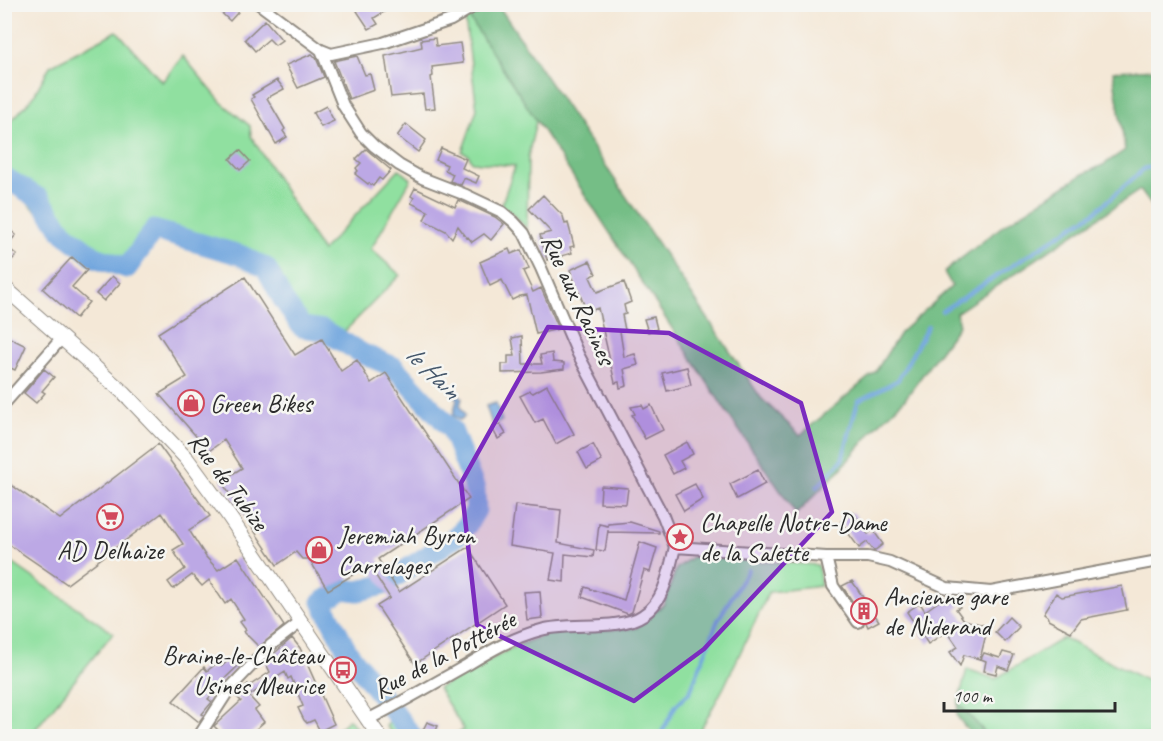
<svg xmlns="http://www.w3.org/2000/svg" width="1163" height="741" viewBox="0 0 1163 741" font-family="Caveat,sans-serif">
<style>
.green{fill:#90e0a0;stroke:#5e8666;stroke-width:1.5}
.forest{fill:#74be86;stroke:#507458;stroke-width:1.5}
.water{fill:#71a6de;stroke:#4e6884;stroke-width:1.5}
.lines{fill:none;stroke-linecap:round;stroke-linejoin:round}
.stream{stroke:#71a6de;stroke-width:4}
.river{stroke:#71a6de;stroke-width:21}
.building{fill:#bca8e5}
.minor-casing{stroke:#908a81;stroke-width:14}
.secondary-casing{stroke:#908a81;stroke-width:16}
.minor{stroke:#fff;stroke-width:10}
.secondary{stroke:#fff;stroke-width:14}
.marked{fill:#7b2cbf;fill-opacity:0.2;stroke:#7b2cbf;stroke-width:4.5;stroke-linejoin:round}
.labels{text-anchor:middle;stroke-width:5;stroke-linejoin:round;paint-order:stroke}
.street-label{font-size:26px;fill:#2b2b2b;stroke:#f6f6f2}
.poi-label{font-size:26px;fill:#2b2b2b;stroke:#f6f6f2;text-anchor:start}
.water-label{font-size:27px;font-style:italic;fill:#44566a;stroke:#f6f6f2}
</style>
<rect width="100%" height="100%" fill="#f6f6f2"/>
<filter id="ink" filterUnits="userSpaceOnUse"><feTurbulence type="fractalNoise" baseFrequency=".0167" numOctaves="2"/><feDisplacementMap in="SourceGraphic" scale="12" xChannelSelector="R" yChannelSelector="G"/><feConvolveMatrix kernelMatrix="1 2 1 2 8 2 1 2 1" color-interpolation-filters="sRGB"/></filter>
<filter id="wash" filterUnits="userSpaceOnUse"><feTurbulence type="fractalNoise" baseFrequency=".008" numOctaves="4" result="noise"/><feDisplacementMap in="SourceGraphic" scale="24" xChannelSelector="R" yChannelSelector="G"/><feGaussianBlur stdDeviation="1.35" result="paint"/><feColorMatrix in="noise" values="0 0 0 0 0 0 0 0 0 0 0 0 0 0 0 0 0 1.4 0 .05"/><feComposite in="paint" operator="in"/></filter>
<g filter="url(#wash)">
<rect width="100%" height="100%" fill="#f4e8d7"/>
<!-- green -->
<path class="green" d="M 473,15 L 538,112 L 528,157 L 527,229 L 512,213 L 501,206 L 515,166 L 472,162 L 468,154 L 462,152 L 477,109 L 465,19 Z
M 117,31 L 162,82 L 183,56 L 221,102 L 250,126 L 251,136 L 322,251 L 399,169 L 411,179 L 371,249 L 400,275 L 342,334 L 328,325 L 304,319 L 290,297 L 280,272 L 257,256 L 149,226 L 137,244 L 129,276 L 82,254 L 12,188 L 5,186 L 4,129 L 33,97 L 50,66 Z
M 692,557 L 818,565 L 821,586 L 769,592 L 724,687 L 697,736 L 451,736 L 464,730 L 438,688 L 514,647 L 549,633 L 636,628 L 664,604 L 676,569 Z
M 5,558 L 113,633 L 30,736 L 5,736 Z
M 1063,638 L 1158,686 L 1158,736 L 988,736 L 958,703 L 967,669 L 995,679 Z
M 395,717 L 408,736 L 394,736 L 386,726 Z
M 349,719 L 363,736 L 330,736 Z"/>
<!-- forest -->
<path class="forest" d="M 461,5 L 498,5 L 761,398 L 800,435 L 876,371 L 900,333 L 952,286 L 944,272 L 1005,224 L 1083,174 L 1103,165 L 1125,150 L 1113,71 L 1158,69 L 1158,214 L 1140,190 L 956,313 L 959,325 L 905,399 L 877,426 L 840,470 L 796,514 L 724,408 Z
M 958,703 L 988,736 L 972,736 L 957,716 Z"/>
<!-- water -->
<path class="water" d="M 1152,96 L 1158,97 L 1158,132 L 1150,114 Z
M 452,388 L 462,398 L 460,406 L 465,416 L 460,420 L 453,415 L 457,399 L 450,391 Z
M 496,403 L 502,421 L 492,424 L 486,406 Z"/>
<g class="lines">
<!-- stream -->
<path class="stream" d="M 942,311 L 1095,212 L 1145,168 L 1158,167
M 817,487 L 842,460 L 858,401 L 898,380 L 928,326
M 660,736 L 676,705 L 690,692 L 718,620 L 748,570"/>
<!-- river -->
<path class="river" d="M 4,177 L 40,199 L 64,233 L 95,257 L 127,268 L 154,230 L 240,255 L 266,268 L 282,298 L 302,327 L 323,330 L 363,354 L 394,367 L 452,430 L 475,489 L 476,510 L 467,525 L 456,537 L 383,585 L 358,591 L 344,589 L 322,602 L 348,652 L 412,736"/>
</g>
<g id="blocks">
<!-- building -->
<path class="building" d="M 212,4 L 229,4 L 238,12 L 230,21 Z
M 367,4 L 379,4 L 384,12 L 374,18 L 378,24 L 369,29 L 357,11 Z
M 265,20 L 282,40 L 275,45 L 269,39 L 255,51 L 245,39 Z
M 435,38 L 436,46 L 460,43 L 463,63 L 432,67 L 433,76 L 431,77 L 435,108 L 425,109 L 423,94 L 391,97 L 385,56 L 422,47 L 421,40 Z
M 312,54 L 316,58 L 324,77 L 298,88 L 286,65 Z
M 357,56 L 365,75 L 370,74 L 374,90 L 349,99 L 334,61 Z
M 277,80 L 284,89 L 267,98 L 285,129 L 283,131 L 287,137 L 276,144 L 251,99 L 254,97 L 252,95 Z
M 326,106 L 334,121 L 321,127 L 313,113 Z
M 406,124 L 426,140 L 418,152 L 397,136 Z
M 441,148 L 466,159 L 462,168 L 479,176 L 476,183 L 464,178 L 461,185 L 450,181 L 453,174 L 445,170 L 447,165 L 436,160 Z
M 366,149 L 391,170 L 382,180 L 379,178 L 373,186 L 369,183 L 368,184 L 355,174 L 358,171 L 356,168 L 361,163 L 356,159 Z
M 240,150 L 250,161 L 240,170 L 230,159 Z
M 415,188 L 455,207 L 458,200 L 463,202 L 495,217 L 504,224 L 491,240 L 484,234 L 472,242 L 468,237 L 467,238 L 458,226 L 452,238 L 446,231 L 424,220 L 428,211 L 411,203 L 414,198 L 411,196 Z
M 543,195 L 563,216 L 565,224 L 568,223 L 574,246 L 570,247 L 572,253 L 547,260 L 540,235 L 551,232 L 529,209 Z
M 4,224 L 16,235 L 6,246 L 17,255 L 4,267 Z
M 509,249 L 511,254 L 521,250 L 529,269 L 523,271 L 533,292 L 541,288 L 559,329 L 536,334 L 527,295 L 520,296 L 512,300 L 502,280 L 490,286 L 480,262 Z
M 72,257 L 87,270 L 72,287 L 89,302 L 76,318 L 43,289 Z
M 590,261 L 596,274 L 590,277 L 597,292 L 624,282 L 631,302 L 624,305 L 626,314 L 622,315 L 625,330 L 620,331 L 624,357 L 635,354 L 638,365 L 624,369 L 627,386 L 620,388 L 619,382 L 615,383 L 598,308 L 587,312 L 570,270 Z
M 112,276 L 120,283 L 104,301 L 96,294 Z
M 245,277 L 295,355 L 322,339 L 341,371 L 357,360 L 371,383 L 386,373 L 469,499 L 378,559 L 399,592 L 468,547 L 505,604 L 415,664 L 377,606 L 390,598 L 369,565 L 328,590 L 309,559 L 302,559 L 296,552 L 277,565 L 221,481 L 242,468 L 224,440 L 209,451 L 159,394 L 187,377 L 158,333 Z
M 654,317 L 657,329 L 648,332 L 644,319 Z
M 4,335 L 26,346 L 15,370 L 4,365 Z
M 522,336 L 523,364 L 542,364 L 540,355 L 552,353 L 553,362 L 564,363 L 564,369 L 541,372 L 502,373 L 502,364 L 508,364 L 508,356 L 515,356 L 512,338 Z
M 687,367 L 691,385 L 667,391 L 662,373 Z
M 44,369 L 54,377 L 42,391 L 45,393 L 36,403 L 24,393 Z
M 547,385 L 574,434 L 556,444 L 543,419 L 535,423 L 520,396 L 530,391 L 533,393 Z
M 642,405 L 644,409 L 651,405 L 663,430 L 645,439 L 632,415 L 635,414 L 631,407 Z
M 500,424 L 506,434 L 498,439 L 492,428 Z
M 687,442 L 693,454 L 680,461 L 684,468 L 673,474 L 663,455 Z
M 158,444 L 210,516 L 189,530 L 206,557 L 218,570 L 238,557 L 284,626 L 259,647 L 244,632 L 246,630 L 240,622 L 244,619 L 231,599 L 225,604 L 209,580 L 202,586 L 192,575 L 173,589 L 168,582 L 185,569 L 173,550 L 183,544 L 162,513 L 67,584 L 4,541 L 4,480 L 60,519 Z
M 593,444 L 602,461 L 587,469 L 578,452 Z
M 758,470 L 765,484 L 737,499 L 730,484 Z
M 695,484 L 703,499 L 684,511 L 675,494 Z
M 601,486 L 628,488 L 626,504 L 600,503 Z
M 515,505 L 561,510 L 558,543 L 594,550 L 593,557 L 565,554 L 564,582 L 550,580 L 555,553 L 510,546 Z
M 853,512 L 868,534 L 873,530 L 883,544 L 874,551 L 867,542 L 859,548 L 846,530 L 847,528 L 841,521 Z
M 630,522 L 659,531 L 659,533 L 608,532 L 608,530 L 605,551 L 596,550 L 599,524 L 608,526 L 608,524 Z
M 640,542 L 657,548 L 650,572 L 644,570 L 632,612 L 628,614 L 582,597 L 585,587 L 624,600 Z
M 852,581 L 879,621 L 868,627 L 864,618 L 842,586 Z
M 1122,586 L 1127,610 L 1081,619 L 1071,632 L 1048,620 L 1048,618 L 1043,614 L 1056,593 L 1062,597 Z
M 540,591 L 542,618 L 527,620 L 524,592 Z
M 945,597 L 948,602 L 954,598 L 960,607 L 956,609 L 964,620 L 988,626 L 980,659 L 964,655 L 960,666 L 950,652 L 958,647 L 947,631 L 928,644 L 907,612 L 920,603 L 925,611 Z
M 1009,617 L 1019,627 L 1005,642 L 995,632 Z
M 292,638 L 300,648 L 334,724 L 320,731 L 314,720 L 307,723 L 304,720 L 298,708 L 303,706 L 291,677 L 288,679 L 285,672 L 249,696 L 259,707 L 255,710 L 264,722 L 248,736 L 224,736 L 214,726 L 241,701 L 235,695 L 248,684 L 249,686 L 270,672 L 265,662 L 272,659 L 270,657 Z
M 1003,652 L 1014,655 L 1008,670 L 998,666 L 996,674 L 984,671 L 986,661 L 981,659 L 984,653 L 1000,658 Z
M 231,658 L 238,666 L 216,687 L 218,689 L 208,699 L 212,702 L 202,714 L 204,715 L 199,722 L 173,701 L 204,667 L 207,671 L 218,662 L 222,666 Z
M 427,722 L 438,726 L 434,735 L 423,730 Z"/>
</g>
</g>
<g filter="url(#ink)">
<use href="#blocks" fill-opacity="0" stroke="#908a81" stroke-width="1.5"/>
<g class="lines">
<defs>
<path id="minor" d="M 259,4 L 321,50 L 343,105 L 361,133 L 374,146 L 399,165 L 422,178 L 466,195 L 502,212 L 514,222 L 524,233 L 541,268 L 578,354 L 663,516 L 675,547
M 321,50 L 331,54 L 383,43 L 451,20 L 478,4
M 4,404 L 62,338
M 675,547 L 826,557 L 868,557 L 890,562 L 947,588 L 991,592 L 1158,561
M 826,557 L 833,586 L 858,622
M 367,720 C 401,703 433,684 467,665 C 490,651 514,637 541,630 C 570,622 620,631 643,615 C 665,601 669,571 675,547
M 199,736 L 230,688 L 271,645 L 301,622"/>
<path id="secondary" d="M 4,287 L 125,394 L 187,459 L 226,512 L 379,736"/>
</defs>
<!-- minor casing -->
<use href="#minor" class="minor-casing"/>
<!-- secondary casing -->
<use href="#secondary" class="secondary-casing"/>
<!-- minor -->
<use href="#minor" class="minor"/>
<!-- secondary -->
<use href="#secondary" class="secondary"/>
</g>
</g>
<!-- marked area -->
<path class="marked" d="M 548,327 L 669,333 L 801,403 L 832,512 L 704,649 L 634,701 L 477,625 L 461,483 Z"/>
<!-- icons -->
<defs>
<symbol id="shop-ring" viewBox="-11 -11 22 22"><circle r="9.5" fill="#f6f6f2" stroke="#d1495b" stroke-width="1.5"/><path d="M-5-2.5h2.3a2.7 3.5 0 0 1 5.4 0H5L5.5 6h-11ZM-1.5-2.5h3a1.5 2.3 0 0 0-3 0Z" fill="#d1495b"/></symbol>
<symbol id="supermarket-ring" viewBox="-11 -11 22 22"><circle r="9.5" fill="#f6f6f2" stroke="#d1495b" stroke-width="1.5"/><path d="M-6-5.5h2.5l.6 2H6L4.5 2H-2.5L-4.4-4H-6ZM-1.5 3.2a1.3 1.3 0 1 0 .1 0ZM3 3.2a1.3 1.3 0 1 0 .1 0Z" fill="#d1495b"/></symbol>
<symbol id="sight-ring" viewBox="-11 -11 22 22"><circle r="9.5" fill="#f6f6f2" stroke="#d1495b" stroke-width="1.5"/><path d="M0-6L1.8-2.2L6-1.7L2.9 1.2L3.7 5.4L0 3.3L-3.7 5.4L-2.9 1.2L-6-1.7L-1.8-2.2Z" fill="#d1495b"/></symbol>
<symbol id="building-ring" viewBox="-11 -11 22 22"><circle r="9.5" fill="#f6f6f2" stroke="#d1495b" stroke-width="1.5"/><path d="M-4-6H4V6H1V3H-1V6H-4ZM-2.5-4.3h1.7v1.8h-1.7ZM.8-4.3h1.7v1.8H.8ZM-2.5-1h1.7V.8h-1.7ZM.8-1h1.7V.8H.8Z" fill="#d1495b"/></symbol>
<symbol id="bus-ring" viewBox="-11 -11 22 22"><circle r="9.5" fill="#f6f6f2" stroke="#d1495b" stroke-width="1.5"/><path d="M-5-6H5V4H4V6H2V4H-2V6H-4V4H-5ZM-3.5-4V0h7V-4ZM-3.5 1.2v1.5H-2V1.2ZM2 1.2v1.5H3.5V1.2Z" fill="#d1495b"/></symbol>
</defs>
<g fill-rule="evenodd">
<use href="#shop-ring" x="176" y="388" width="30" height="30"/>
<use href="#supermarket-ring" x="95" y="502" width="30" height="30"/>
<use href="#sight-ring" x="665" y="522" width="30" height="30"/>
<use href="#shop-ring" x="304" y="535" width="30" height="30"/>
<use href="#building-ring" x="849" y="596" width="30" height="30"/>
<use href="#bus-ring" x="328" y="655" width="30" height="30"/>
</g>
<g class="labels">
<!-- street labels -->
<g class="street-label">
<text transform="translate(579 299) rotate(65)" y="9">Rue aux Racines</text>
<text transform="translate(229 481) rotate(53)" y="9">Rue de Tubize</text>
<text transform="translate(444 654) rotate(-28)" y="9">Rue de la Pottérée</text>
</g>
<!-- poi labels -->
<g class="poi-label">
<text x="210" y="412">Green Bikes</text>
<text x="700" y="531">Chapelle Notre-Dame<tspan x="700" dy="30">de la Salette</tspan></text>
<text x="338" y="544">Jeremiah Byron<tspan x="338" dy="30">Carrelages</tspan></text>
<text x="110" y="559" text-anchor="middle">AD Delhaize</text>
<text x="884" y="605">Ancienne gare<tspan x="884" dy="30">de Niderand</tspan></text>
<text x="324" y="664" text-anchor="end">Braine-le-Château<tspan x="324" dy="30">Usines Meurice</tspan></text>
</g>
<!-- water labels -->
<g class="water-label">
<text transform="translate(433 372) rotate(44)" y="9">le Hain</text>
</g>
</g>
<!-- margin -->
<rect width="1163" height="741" fill="none" stroke="#f6f6f2" stroke-width="24"/>
<!-- scale -->
<path d="M944 702v9h171v-9" fill="none" stroke="#2b2b2b" stroke-width="3"/>
<text x="953" y="702" font-size="18" fill="#2b2b2b" stroke="#f6f6f2" stroke-width="4.5" paint-order="stroke">100 m</text>
</svg>
